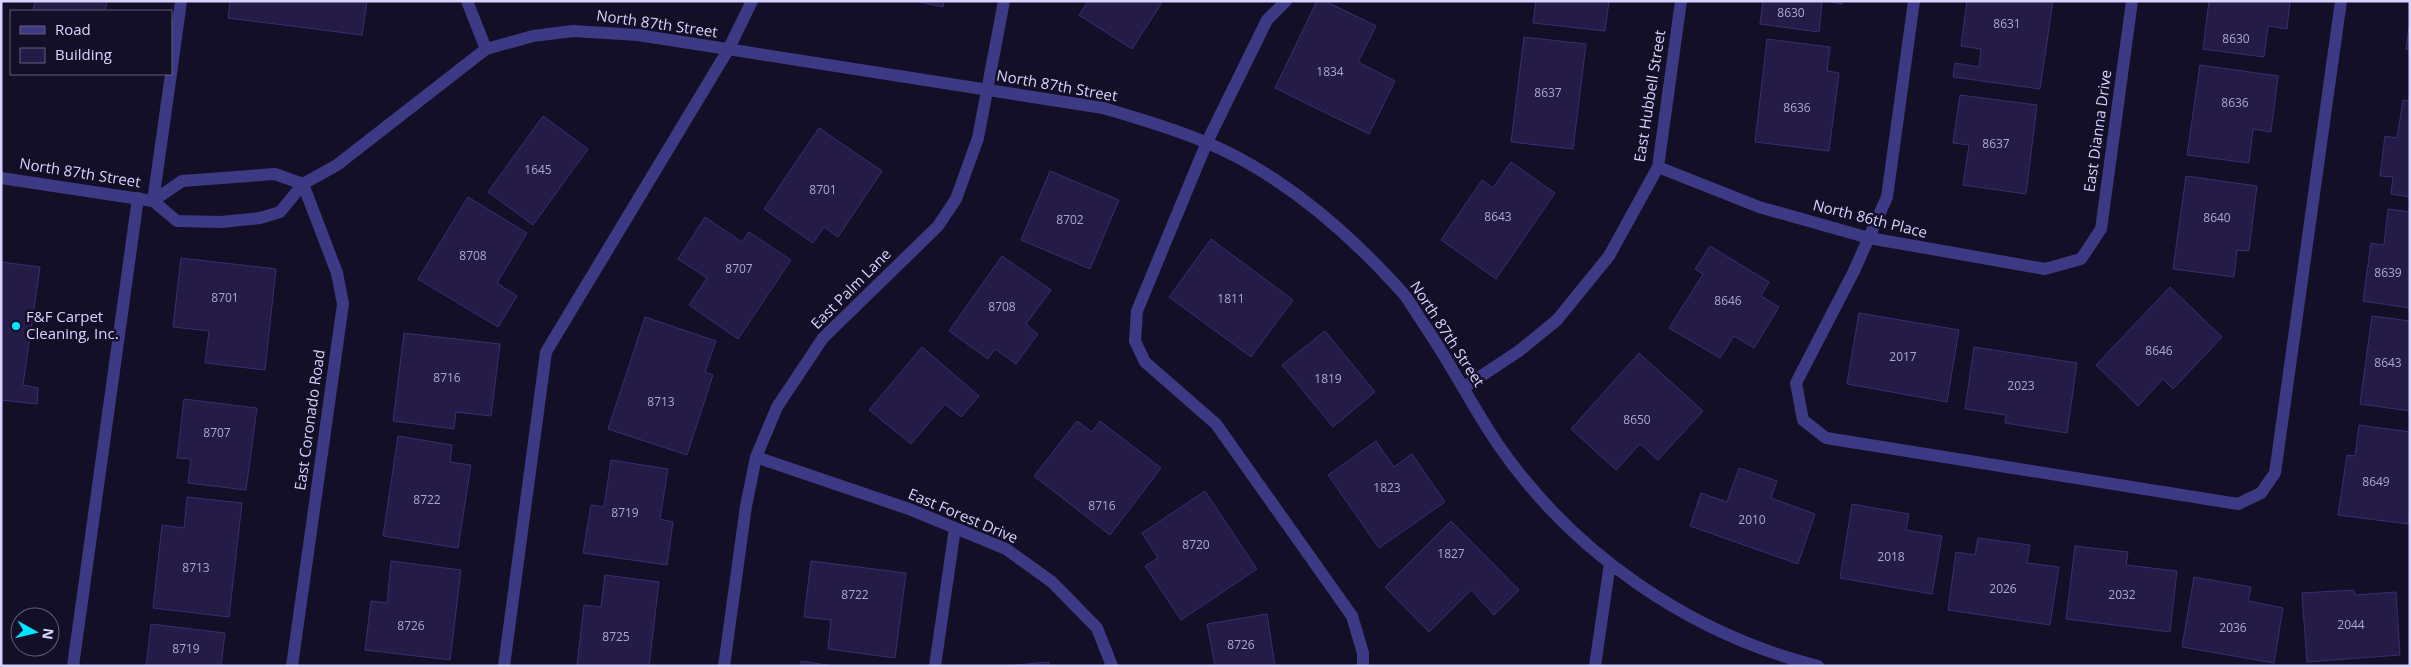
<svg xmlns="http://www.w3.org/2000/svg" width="2411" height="667" viewBox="0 0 2411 667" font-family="'Open Sans',sans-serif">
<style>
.building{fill:#241b47;stroke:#3b2d73}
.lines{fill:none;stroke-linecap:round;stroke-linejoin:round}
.lane{stroke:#3d3a85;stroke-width:12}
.street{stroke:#3d3a85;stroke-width:12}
.poi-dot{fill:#00e5ff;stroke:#130f26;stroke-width:2}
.labels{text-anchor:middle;stroke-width:5;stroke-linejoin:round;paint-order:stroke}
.number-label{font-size:12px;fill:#aca6d1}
.street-label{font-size:15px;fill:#d9d4ff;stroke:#130f26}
.poi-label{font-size:15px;fill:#d9d4ff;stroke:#130f26;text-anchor:start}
</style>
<rect width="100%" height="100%" fill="#130f26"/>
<!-- building -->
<path class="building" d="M 35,1 L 107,1 L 105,11 L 33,11 Z
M 230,1 L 367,1 L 362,35 L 228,18 Z
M 915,1 L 944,1 L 943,7 Z
M 1088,1 L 1163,1 L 1132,49 L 1079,15 Z
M 1317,1 L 1325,1 L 1376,26 L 1358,62 L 1395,81 L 1369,134 L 1275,88 Z
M 1536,1 L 1609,1 L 1605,31 L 1533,23 Z
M 1763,1 L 1822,1 L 1819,32 L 1760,24 Z
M 1824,1 L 1843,1 L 1842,4 Z
M 1967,1 L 2053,1 L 2040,89 L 1953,77 L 1955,63 L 1979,67 L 1981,49 L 1961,46 Z
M 2209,1 L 2290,1 L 2287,29 L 2268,26 L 2264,57 L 2203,49 Z
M 2409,27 L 2410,27 L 2410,50 L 2406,49 Z
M 1524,37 L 1586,44 L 1573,149 L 1511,142 Z
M 1767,39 L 1830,47 L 1827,71 L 1839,73 L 1829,151 L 1755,142 Z
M 2200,65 L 2278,76 L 2271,132 L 2253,129 L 2249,163 L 2187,155 Z
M 1960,95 L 2037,105 L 2026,194 L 1963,185 L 1969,145 L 1953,143 Z
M 2403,100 L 2410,101 L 2410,197 L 2391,194 L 2393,177 L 2380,176 L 2385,136 L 2397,138 Z
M 543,116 L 588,149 L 533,225 L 488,192 Z
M 819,128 L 882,171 L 838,237 L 824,227 L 813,243 L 764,209 Z
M 1511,162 L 1555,193 L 1496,279 L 1441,240 L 1482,180 L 1493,188 Z
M 1050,171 L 1119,200 L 1090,269 L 1021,240 Z
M 2186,176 L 2257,186 L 2249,251 L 2237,250 L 2234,277 L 2173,269 Z
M 468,197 L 527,233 L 497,283 L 517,296 L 498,327 L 418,279 Z
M 2388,209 L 2410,212 L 2410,308 L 2363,301 L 2371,243 L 2384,245 Z
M 705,217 L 742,242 L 749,232 L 791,260 L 738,339 L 689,305 L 707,278 L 678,259 Z
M 1211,239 L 1293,300 L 1251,357 L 1169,297 Z
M 1710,246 L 1769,282 L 1761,296 L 1779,307 L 1754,348 L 1734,336 L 1720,358 L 1669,328 L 1703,274 L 1695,269 Z
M 1002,256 L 1051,290 L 1026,324 L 1038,334 L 1016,364 L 995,349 L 988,359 L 949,331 Z
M 181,258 L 276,269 L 265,370 L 205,363 L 209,331 L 173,327 Z
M 1,262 L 40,267 L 23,385 L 38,388 L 37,404 L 1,400 Z
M 2170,287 L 2222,337 L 2173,389 L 2163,379 L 2138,406 L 2096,365 Z
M 1859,313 L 1959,330 L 1947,402 L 1847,384 Z
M 2372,316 L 2410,321 L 2410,411 L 2360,404 Z
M 645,317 L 716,341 L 705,372 L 713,375 L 687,455 L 608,429 Z
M 1325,331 L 1375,392 L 1333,427 L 1282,365 Z
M 404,333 L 500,344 L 491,416 L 456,412 L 454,429 L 393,421 Z
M 922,347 L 979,396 L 961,417 L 945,404 L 911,444 L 869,410 Z
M 1974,347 L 2077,363 L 2067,433 L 2005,423 L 2006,415 L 1965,409 Z
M 1639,353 L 1703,411 L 1658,460 L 1640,444 L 1616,470 L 1571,429 Z
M 184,399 L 257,408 L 246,490 L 188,483 L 191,459 L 177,458 Z
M 1077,421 L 1092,432 L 1100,421 L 1161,468 L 1110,535 L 1034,476 Z
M 2359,425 L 2410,432 L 2410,509 L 2408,524 L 2338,515 L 2347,455 L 2355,456 Z
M 398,436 L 452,445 L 450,462 L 471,465 L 458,548 L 383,536 Z
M 1376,441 L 1394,467 L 1412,454 L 1445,502 L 1379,548 L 1328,475 Z
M 611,460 L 668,469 L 660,519 L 673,522 L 667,565 L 583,553 L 591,505 L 604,507 Z
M 1739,468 L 1777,481 L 1771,498 L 1815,514 L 1798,564 L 1690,526 L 1701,493 L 1727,502 Z
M 1205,491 L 1257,569 L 1181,620 L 1145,566 L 1158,558 L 1142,533 Z
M 187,497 L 242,503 L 229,617 L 153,608 L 162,525 L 184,528 Z
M 1852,504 L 1909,514 L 1906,530 L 1942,536 L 1932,594 L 1840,578 Z
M 1451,521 L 1519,590 L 1494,615 L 1471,590 L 1429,632 L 1385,587 Z
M 1978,538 L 2030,545 L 2027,563 L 2059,567 L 2050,625 L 1948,610 L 1956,552 L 1975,555 Z
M 2075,546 L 2128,552 L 2126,565 L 2177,571 L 2170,632 L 2066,619 Z
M 391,561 L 461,570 L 450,660 L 365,650 L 371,601 L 387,603 Z
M 811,561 L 906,573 L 895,658 L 828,649 L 831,620 L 804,617 Z
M 605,575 L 659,582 L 649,666 L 577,666 L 584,605 L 601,607 Z
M 2194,577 L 2251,587 L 2248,601 L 2283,608 L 2274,663 L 2182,647 Z
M 2354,590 L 2355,595 L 2396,592 L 2400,655 L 2307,662 L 2302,593 Z
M 1267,614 L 1275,666 L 1215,666 L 1207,624 Z
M 151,624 L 225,633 L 221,666 L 146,666 Z
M 801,661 L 833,666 L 801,666 Z
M 1049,662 L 1049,666 L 1004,666 Z"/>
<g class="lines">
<!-- lane -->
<path class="lane" d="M 1286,1 L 1267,20 L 1207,142 L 1137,311 L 1135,341 L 1145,362 L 1216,424 L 1352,616 L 1363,653 L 1363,666
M 1914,1 L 1887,197 L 1854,271 L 1796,383 L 1803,420 L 1826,438 L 2238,504 L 2261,493 L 2275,473 L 2341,1
M 171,74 L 181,1
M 153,201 L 171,74
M 73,666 L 138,198
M 504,666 L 546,352 L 728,50 L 752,1
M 935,666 L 955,528"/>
<!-- street -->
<path class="street" d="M 467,1 L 486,49
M 1658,167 L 1759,207 L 1869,238 L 2045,269 L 2081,259 L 2101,229 L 2132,1
M 1,178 L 153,201 L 177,221 L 221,222 L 260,218 L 280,212 L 303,184 L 337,165 L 486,49 L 533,36 L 573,31 L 638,35 L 1103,108 C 1137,118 1172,128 1205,142 C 1280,173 1348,232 1402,292 C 1410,301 1416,313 1423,323 C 1450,362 1471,404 1497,443 C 1572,553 1690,634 1818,666
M 153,201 L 182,181 L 275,174 L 303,184
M 1463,388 L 1519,351 L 1557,320 L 1609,256 L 1658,167 L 1681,1
M 756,457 L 909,509 L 1006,549 L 1052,582 L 1097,628 L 1112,666
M 292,666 L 343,304 L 337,273 L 303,184
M 724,666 L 746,506 L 756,457 L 777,407 L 823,338 L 938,226 L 956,199 L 978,138 L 1004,1
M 1595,666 L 1610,563"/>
</g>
<!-- markers -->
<circle class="poi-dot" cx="16" cy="326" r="5"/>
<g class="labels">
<!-- number labels -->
<g class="number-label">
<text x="1791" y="17">8630</text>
<text x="2007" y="28">8631</text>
<text x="2236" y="43">8630</text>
<text x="1330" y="76">1834</text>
<text x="1548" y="97">8637</text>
<text x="2235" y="107">8636</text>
<text x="1797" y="112">8636</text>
<text x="1996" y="148">8637</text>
<text x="538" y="174">1645</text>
<text x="823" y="194">8701</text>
<text x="1498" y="221">8643</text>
<text x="2217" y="222">8640</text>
<text x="1070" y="224">8702</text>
<text x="473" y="260">8708</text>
<text x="739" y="273">8707</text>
<text x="2388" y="277">8639</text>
<text x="225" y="302">8701</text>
<text x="1231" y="303">1811</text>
<text x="1728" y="305">8646</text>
<text x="1002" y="311">8708</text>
<text x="2159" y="355">8646</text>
<text x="1903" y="361">2017</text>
<text x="2388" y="367">8643</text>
<text x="447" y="382">8716</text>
<text x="1328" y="383">1819</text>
<text x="2021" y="390">2023</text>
<text x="661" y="406">8713</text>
<text x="1637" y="424">8650</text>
<text x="217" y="437">8707</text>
<text x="2376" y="486">8649</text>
<text x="1387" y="492">1823</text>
<text x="427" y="504">8722</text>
<text x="1102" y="510">8716</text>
<text x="625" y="517">8719</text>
<text x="1752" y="524">2010</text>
<text x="1196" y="549">8720</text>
<text x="1451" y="558">1827</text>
<text x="1891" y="561">2018</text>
<text x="196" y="572">8713</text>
<text x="2003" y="593">2026</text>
<text x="855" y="599">8722</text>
<text x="2122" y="599">2032</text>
<text x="2351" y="629">2044</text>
<text x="411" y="630">8726</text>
<text x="2233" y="632">2036</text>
<text x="616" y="641">8725</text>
<text x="1241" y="649">8726</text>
<text x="186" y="653">8719</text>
</g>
<!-- street labels -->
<g class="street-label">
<text transform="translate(657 24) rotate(8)" y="5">North 87th Street</text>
<text transform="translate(1057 86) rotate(10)" y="5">North 87th Street</text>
<text transform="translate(1650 96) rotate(-81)" y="5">East Hubbell Street</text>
<text transform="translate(2098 131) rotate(-82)" y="5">East Dianna Drive</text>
<text transform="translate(80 173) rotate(9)" y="5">North 87th Street</text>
<text transform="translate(1870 219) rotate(14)" y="5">North 86th Place</text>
<text transform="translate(851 289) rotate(-45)" y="5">East Palm Lane</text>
<text transform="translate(1447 334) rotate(57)" y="5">North 87th Street</text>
<text transform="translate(310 420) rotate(-82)" y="5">East Coronado Road</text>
<text transform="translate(963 516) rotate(23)" y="5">East Forest Drive</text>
</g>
<!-- poi labels -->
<g class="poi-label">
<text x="26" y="322">F&amp;F Carpet<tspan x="26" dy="17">Cleaning, Inc.</tspan></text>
</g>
</g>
<!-- border -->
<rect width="2411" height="667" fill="none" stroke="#d9d4ff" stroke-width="5"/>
<!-- legend -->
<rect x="10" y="10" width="162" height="65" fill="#130f26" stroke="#625e7d"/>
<rect x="20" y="26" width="25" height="8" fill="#3d3a85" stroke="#625e7d"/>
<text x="55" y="35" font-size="15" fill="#d9d4ff">Road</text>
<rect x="20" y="48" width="25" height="15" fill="#241b47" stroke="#625e7d"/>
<text x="55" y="60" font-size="15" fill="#d9d4ff">Building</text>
<!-- north arrow -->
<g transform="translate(35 632) rotate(98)"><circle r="24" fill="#130f26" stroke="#625e7d"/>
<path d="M0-4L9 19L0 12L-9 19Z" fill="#00e5ff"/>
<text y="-8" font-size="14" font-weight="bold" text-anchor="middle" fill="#d9d4ff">N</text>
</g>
</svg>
